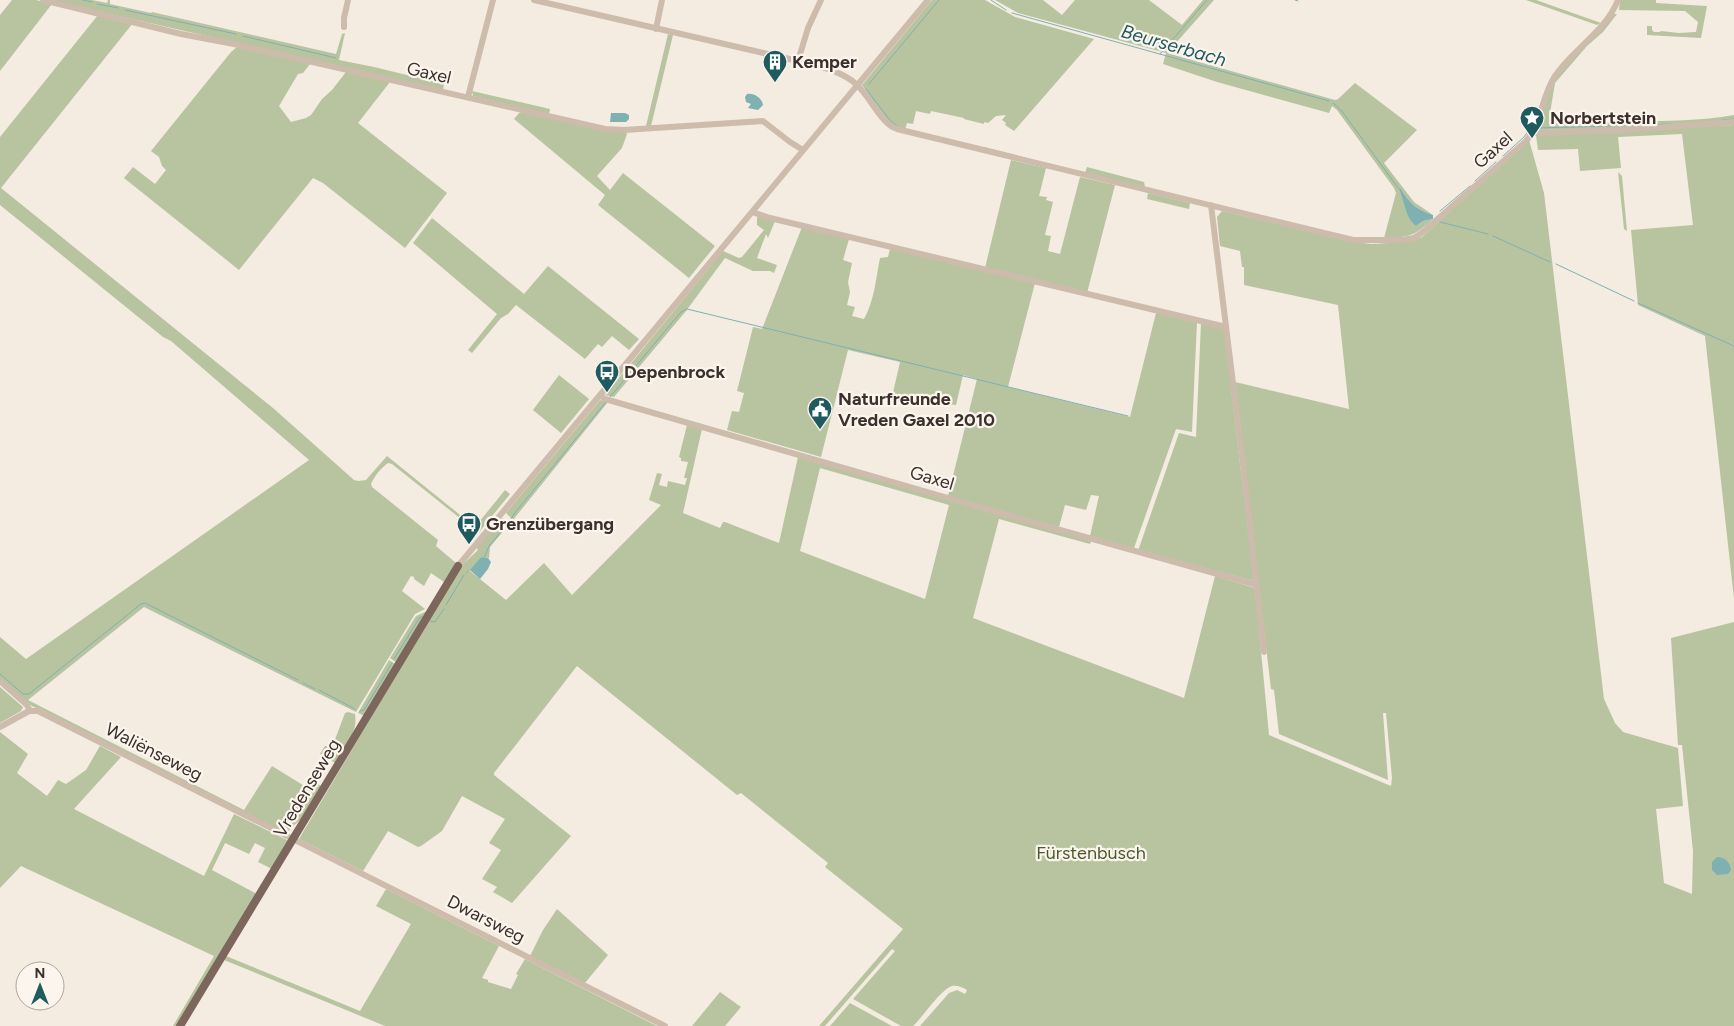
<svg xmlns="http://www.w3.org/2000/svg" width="1734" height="1026" viewBox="0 0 1734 1026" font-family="Figtree,sans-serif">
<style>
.green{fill:#b8c4a0;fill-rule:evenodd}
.water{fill:#7fb0b2}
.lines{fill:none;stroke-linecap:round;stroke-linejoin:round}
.stream{stroke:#7fb0b2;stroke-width:1}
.minor{stroke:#cdbbac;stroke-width:6}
.major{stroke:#7d675c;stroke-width:8}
.labels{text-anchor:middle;stroke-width:4.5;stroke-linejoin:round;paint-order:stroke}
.poi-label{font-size:18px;font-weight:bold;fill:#3b302b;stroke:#fbf5ee;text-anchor:start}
.street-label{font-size:18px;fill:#3b302b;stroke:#fbf5ee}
.park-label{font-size:18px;fill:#4a5a2e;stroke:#fbf5ee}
.water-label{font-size:19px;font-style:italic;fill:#1f5a5e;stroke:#fbf5ee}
</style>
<rect width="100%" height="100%" fill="#f4ebe1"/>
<!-- green -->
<path class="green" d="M 12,0 L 36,0 L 52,4 L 0,71 L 0,15 Z
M 49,0 L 92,0 L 107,3 L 108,0 L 110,0 L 110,4 L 151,13 L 152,12 L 336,54 L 342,34 L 345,33 L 339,60 L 374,67 L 444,84 L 443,90 Z
M 932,0 L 985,0 L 1015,17 L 1094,39 L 1014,131 L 1005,125 L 1006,123 L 1002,120 L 1006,115 L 996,116 L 988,123 L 984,122 L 984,124 L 964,119 L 964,118 L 931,111 L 930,114 L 916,111 L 913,124 L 907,123 L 905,130 L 891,126 L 862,85 Z
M 995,0 L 1043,0 L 1062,15 L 1075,0 L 1149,0 L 1182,25 L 1203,0 L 1214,0 L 1167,53 L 1335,100 L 1338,99 L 1355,83 L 1417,130 L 1384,163 L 1414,202 L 1433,215 C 1417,210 1409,203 1401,189 L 1399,189 C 1401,192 1403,196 1404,200 C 1407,210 1408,220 1416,226 L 1423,221 L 1433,219 C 1414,237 1408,237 1384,238 L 1396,193 L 1394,188 L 1337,110 L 1332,106 L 1329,113 L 1217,82 L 1163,64 L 1166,53 L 1018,13 Z
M 1526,0 L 1536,0 L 1601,23 L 1597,25 Z
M 1620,0 L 1656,0 L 1656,3 L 1707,6 L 1701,38 L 1647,35 L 1647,26 L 1652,26 L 1652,30 L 1654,32 L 1660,32 L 1661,31 L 1679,33 L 1696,32 L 1698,22 L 1685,11 L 1619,10 Z
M 1614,14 L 1617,14 L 1603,32 L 1587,46 L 1555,83 L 1550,113 L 1551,117 C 1578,126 1605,121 1633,121 C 1666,121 1701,121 1734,115 L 1734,122 L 1639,128 L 1537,130 L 1536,128 L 1555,78 Z
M 98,15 L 133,23 L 1,188 L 273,408 L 354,480 L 359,481 L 366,480 L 387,456 L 475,527 L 505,490 L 510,494 L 480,531 L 476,531 L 392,464 L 388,463 C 381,468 375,475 371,484 L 372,487 L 438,540 L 436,546 L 456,563 L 444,582 L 431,573 L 424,586 L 414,579 L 414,577 L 411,576 L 402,591 L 425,609 L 415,614 L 356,712 L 144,607 L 28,700 L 244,810 L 272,766 L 306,787 L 312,779 L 321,786 L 300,820 L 292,827 L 286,834 L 32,706 L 0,679 L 0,637 L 26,659 L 309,460 L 171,341 L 163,337 L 0,205 L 0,137 Z
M 668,34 L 673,35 L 651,126 L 646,126 Z
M 237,47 L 310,64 L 303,73 L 298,74 L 279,106 L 291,122 L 306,118 L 311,115 L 322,99 L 332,90 L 346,72 L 390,82 L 358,123 L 447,193 L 405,248 L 323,183 L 313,178 L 239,270 L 124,178 L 133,167 L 155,184 L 166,170 L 162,166 L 159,157 L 151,151 L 231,52 Z
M 472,91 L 550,109 L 549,114 L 473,96 Z
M 524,112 L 626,132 L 627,134 L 622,148 L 597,176 L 610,190 L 623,173 L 715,246 L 689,278 L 598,205 L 605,195 L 514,119 L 519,113 Z
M 1734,125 L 1734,599 L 1705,336 L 1638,305 L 1631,230 L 1693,225 L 1682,134 L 1618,137 L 1621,168 L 1580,171 L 1578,149 L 1538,150 L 1536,135 Z
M 1529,140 L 1544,193 L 1604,699 L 1615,723 L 1623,732 L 1678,748 L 1683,806 L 1656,809 L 1664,883 L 1692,894 L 1693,851 L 1682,745 L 1678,745 L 1671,638 L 1734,622 L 1734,1026 L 920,1026 L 949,993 L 957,990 L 965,994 L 967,990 C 962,987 957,985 952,986 C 940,990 923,1017 913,1026 L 901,1026 L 853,999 L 895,951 L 892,949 L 825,1026 L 819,1026 L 903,929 L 825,867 L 828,863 L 741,793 L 737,795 L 577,666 L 494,773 L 494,775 L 571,836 L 512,903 L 493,892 L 497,887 L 482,879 L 501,850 L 489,843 L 505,819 L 462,796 L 442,831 L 421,846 L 418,847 L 388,831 L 363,871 L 299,839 L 460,567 L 478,550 L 476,547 L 501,518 L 507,520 L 510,523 L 490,547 L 489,558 L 481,557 L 470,571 L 506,600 L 544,563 L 572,595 L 661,505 L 649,500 L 657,473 L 662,474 L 659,485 L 667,487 L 668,481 L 685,485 L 687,478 L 684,478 L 688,462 L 681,461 L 681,458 L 679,457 L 687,425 L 702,429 L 683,513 L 720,528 L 723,522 L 725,522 L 779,543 L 798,457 L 1091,541 L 1090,544 L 999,519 L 973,618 L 1184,698 L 1215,576 L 1255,588 L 1269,735 L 1391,786 L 1392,778 L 1386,713 L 1383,713 L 1388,780 L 1279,734 L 1274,690 L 1271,689 L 1235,382 L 1349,409 L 1338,305 L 1244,285 L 1244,267 L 1242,267 L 1240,251 L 1220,246 L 1217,217 L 1222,211 L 1354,242 L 1371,244 L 1407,242 L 1422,237 ZM 820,468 L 949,505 L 925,599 L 800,551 Z
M 984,147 L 1085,173 L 1087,167 L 1144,182 L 1145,187 L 984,150 Z
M 1011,160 L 1046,168 L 1039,196 L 1047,197 L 1046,200 L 1053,202 L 1045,235 L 1051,236 L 1048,251 L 1060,254 L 1080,177 L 1115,185 L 1087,293 L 985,268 Z
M 1618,172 L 1622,176 L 1627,231 L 1624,229 Z
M 1148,193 L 1190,203 L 1189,209 L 1147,199 Z
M 757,216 L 775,221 L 768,238 L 766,234 L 757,258 L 777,265 L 774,273 L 770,271 L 753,271 L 725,258 L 686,311 L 614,397 L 605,395 L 723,251 L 739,258 L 742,257 L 764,230 L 757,225 Z
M 432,218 L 524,294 L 548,266 L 639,339 L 629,350 L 612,336 L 602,347 L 598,344 L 585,359 L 516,305 L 508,314 L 501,318 L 472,353 L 468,350 L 497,314 L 413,243 Z
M 802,227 L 849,239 L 843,260 L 852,263 L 848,282 L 850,292 L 847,305 L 855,307 L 852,316 L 864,319 C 874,302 876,278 880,258 L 888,257 L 890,249 L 1035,283 L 1008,387 L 1130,417 L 1156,313 L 1197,322 L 1192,432 L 1176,429 L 1134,548 L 1090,536 L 1099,496 L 1091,495 L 1086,510 L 1065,505 L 1059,527 L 948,496 L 977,379 L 963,375 L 956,405 L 892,397 L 900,362 L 848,350 L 821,457 L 727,430 L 732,411 L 739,412 L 744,393 L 737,391 L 753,327 L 762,329 Z
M 1201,323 L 1224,329 L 1254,581 L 1139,550 L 1139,548 L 1179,433 L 1196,437 Z
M 559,375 L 589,399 L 561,433 L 533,410 Z
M 600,400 L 608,402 L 513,520 L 506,513 Z
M 427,611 L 397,663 L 390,658 L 416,616 Z
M 389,660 L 395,664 L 365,716 L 358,713 Z
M 0,687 L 23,707 L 21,711 L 0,723 Z
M 348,712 L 355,714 C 357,729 352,734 345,746 L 333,745 L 345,713 Z
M 0,732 L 28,754 L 17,773 L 47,796 L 58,780 L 66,784 L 86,770 L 100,746 L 121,757 L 74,809 L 204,876 L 234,814 L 289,841 L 272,869 L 258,862 L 265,848 L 255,843 L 249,854 L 225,843 L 212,870 L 257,894 L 178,1026 L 173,1026 L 214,956 L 21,866 L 0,888 Z
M 325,746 L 342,750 L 335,763 L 320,754 Z
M 386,889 L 499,946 L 482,978 L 488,980 L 488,982 L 511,989 L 518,975 L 516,974 L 525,959 L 657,1026 L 385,1026 L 224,960 L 226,956 L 360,1011 L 411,924 L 376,906 Z
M 557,909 L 608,955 L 585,983 L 530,956 L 543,930 Z
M 720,992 L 741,1007 L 725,1026 L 692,1026 Z
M 850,1003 L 892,1026 L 830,1026 Z"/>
<!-- water -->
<path class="water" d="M 747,94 C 754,93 762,98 763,105 L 758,110 L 748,108 L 751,104 L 746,102 L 745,97 Z
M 611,113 L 625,113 L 629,115 L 629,119 L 626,122 L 610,122 Z
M 1399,189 L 1401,189 C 1409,203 1417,210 1433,215 L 1433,219 L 1423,221 L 1416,226 C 1405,218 1405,201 1399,189 Z
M 481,557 L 488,558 L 491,562 L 488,569 L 480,579 L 470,570 Z
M 1717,857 C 1725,857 1730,862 1731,870 L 1728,874 L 1717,875 L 1712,870 L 1712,862 Z"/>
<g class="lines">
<!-- stream -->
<path class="stream" d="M 83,0 L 92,2
M 991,0 L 1006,10
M 1295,0 L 1298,1
M 97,4 L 118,8
M 125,10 L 236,34
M 1012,13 L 1329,101
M 243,36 L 336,58
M 1160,54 L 1207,0
M 869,84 L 939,0
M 866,89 L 889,119 L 897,126
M 1333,103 L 1341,110 L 1399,189
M 1722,120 L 1734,119
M 1540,128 L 1671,124
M 1503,156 L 1524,137 L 1529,130
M 1475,181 L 1496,162
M 1440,211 L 1470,186
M 1440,222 L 1488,234
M 1493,236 L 1550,262
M 1556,264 L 1634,301
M 1638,303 L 1734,346
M 610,397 L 681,312 L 687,309 L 1128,416
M 484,558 L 489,546 L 508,524 L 514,514 L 606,402
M 466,573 L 468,571
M 446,605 L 464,575
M 430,621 L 435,622 L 444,609
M 394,659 L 420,617 L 423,617
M 0,674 L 23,694 L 29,694 L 141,604 L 145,603 L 298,680
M 303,683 L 315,689
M 319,690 L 355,709
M 360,711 L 364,710 L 392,663"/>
<!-- minor -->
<path class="minor" d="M 43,0 L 181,34 L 234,44 L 605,129 L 624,130 L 763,121 L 790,142 L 803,150
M 534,0 L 798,61 C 817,66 840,70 856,84 C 870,96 881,124 897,129 L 1353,240 L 1402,240 L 1414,238 L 1423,232 L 1525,142 C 1542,125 1541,97 1555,76 C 1573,49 1606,31 1618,0
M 344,27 L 344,18 L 348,0
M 656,29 L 662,0
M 798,61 L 808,28 L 821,0
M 468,97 L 493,0
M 1533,133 L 1625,130 L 1734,122
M 1211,205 L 1242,456 L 1264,652
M 752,212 L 770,218 L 1226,327
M 600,395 L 605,399 L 1010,516 L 1257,585
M 458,566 L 928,0
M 0,681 L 27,705 L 30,711
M 0,727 L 29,711 L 38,711 L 665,1026"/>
<!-- major -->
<path class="major" d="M 180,1026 L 458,566"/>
</g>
<!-- icons -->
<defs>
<symbol id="building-pin" viewBox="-11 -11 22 30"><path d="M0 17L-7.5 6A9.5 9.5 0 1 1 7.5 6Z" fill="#1f5a5e" stroke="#fbf5ee"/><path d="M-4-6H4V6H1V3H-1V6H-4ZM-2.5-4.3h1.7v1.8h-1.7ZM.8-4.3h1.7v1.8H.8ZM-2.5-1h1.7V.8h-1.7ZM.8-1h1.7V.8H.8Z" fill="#fff"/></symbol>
<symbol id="sight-pin" viewBox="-11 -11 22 30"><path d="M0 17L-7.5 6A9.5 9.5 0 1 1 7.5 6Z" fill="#1f5a5e" stroke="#fbf5ee"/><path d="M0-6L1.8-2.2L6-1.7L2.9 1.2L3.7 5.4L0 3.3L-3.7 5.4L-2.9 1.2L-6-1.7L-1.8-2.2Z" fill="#fff"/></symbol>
<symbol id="bus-pin" viewBox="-11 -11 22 30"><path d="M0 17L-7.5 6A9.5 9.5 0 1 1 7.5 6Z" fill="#1f5a5e" stroke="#fbf5ee"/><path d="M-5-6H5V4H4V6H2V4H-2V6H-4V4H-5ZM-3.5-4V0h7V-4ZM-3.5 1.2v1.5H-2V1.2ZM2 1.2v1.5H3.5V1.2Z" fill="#fff"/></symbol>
<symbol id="civic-pin" viewBox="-11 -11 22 30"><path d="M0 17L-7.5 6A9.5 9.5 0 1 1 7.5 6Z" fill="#1f5a5e" stroke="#fbf5ee"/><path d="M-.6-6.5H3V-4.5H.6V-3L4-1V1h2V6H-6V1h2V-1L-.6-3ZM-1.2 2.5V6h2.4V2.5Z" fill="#fff"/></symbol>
</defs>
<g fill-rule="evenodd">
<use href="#building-pin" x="761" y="48" width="28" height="38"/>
<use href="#sight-pin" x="1518" y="104" width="28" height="38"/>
<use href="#bus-pin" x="593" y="358" width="28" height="38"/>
<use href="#civic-pin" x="806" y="395" width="28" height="38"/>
<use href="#bus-pin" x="455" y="510" width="28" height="38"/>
</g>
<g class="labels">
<!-- poi labels -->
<g class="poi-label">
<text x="792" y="68">Kemper</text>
<text x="1550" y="124">Norbertstein</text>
<text x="624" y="378">Depenbrock</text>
<text x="838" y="405">Naturfreunde<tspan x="838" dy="21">Vreden Gaxel 2010</tspan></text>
<text x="486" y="530">Grenzübergang</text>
</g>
<!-- street labels -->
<g class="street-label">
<text transform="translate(429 73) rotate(13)" y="6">Gaxel</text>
<text transform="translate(1493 150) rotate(-42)" y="6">Gaxel</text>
<text transform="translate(932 478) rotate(16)" y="6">Gaxel</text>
<text transform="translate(154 752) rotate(27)" y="6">Waliënseweg</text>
<text transform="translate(307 788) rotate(-59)" y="6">Vredenseweg</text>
<text transform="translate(486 919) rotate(27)" y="6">Dwarsweg</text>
</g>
<!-- park labels -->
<g class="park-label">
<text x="1091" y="859">Fürstenbusch</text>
</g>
<!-- water labels -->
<g class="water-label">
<text transform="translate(1174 45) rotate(16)" y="7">Beurserbach</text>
</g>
</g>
<!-- north arrow -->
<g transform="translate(40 986)"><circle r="24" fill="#fbf5ee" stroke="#aea6a0"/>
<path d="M0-4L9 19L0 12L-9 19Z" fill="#1f5a5e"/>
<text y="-8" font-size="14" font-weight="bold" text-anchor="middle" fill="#3b302b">N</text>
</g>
</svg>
